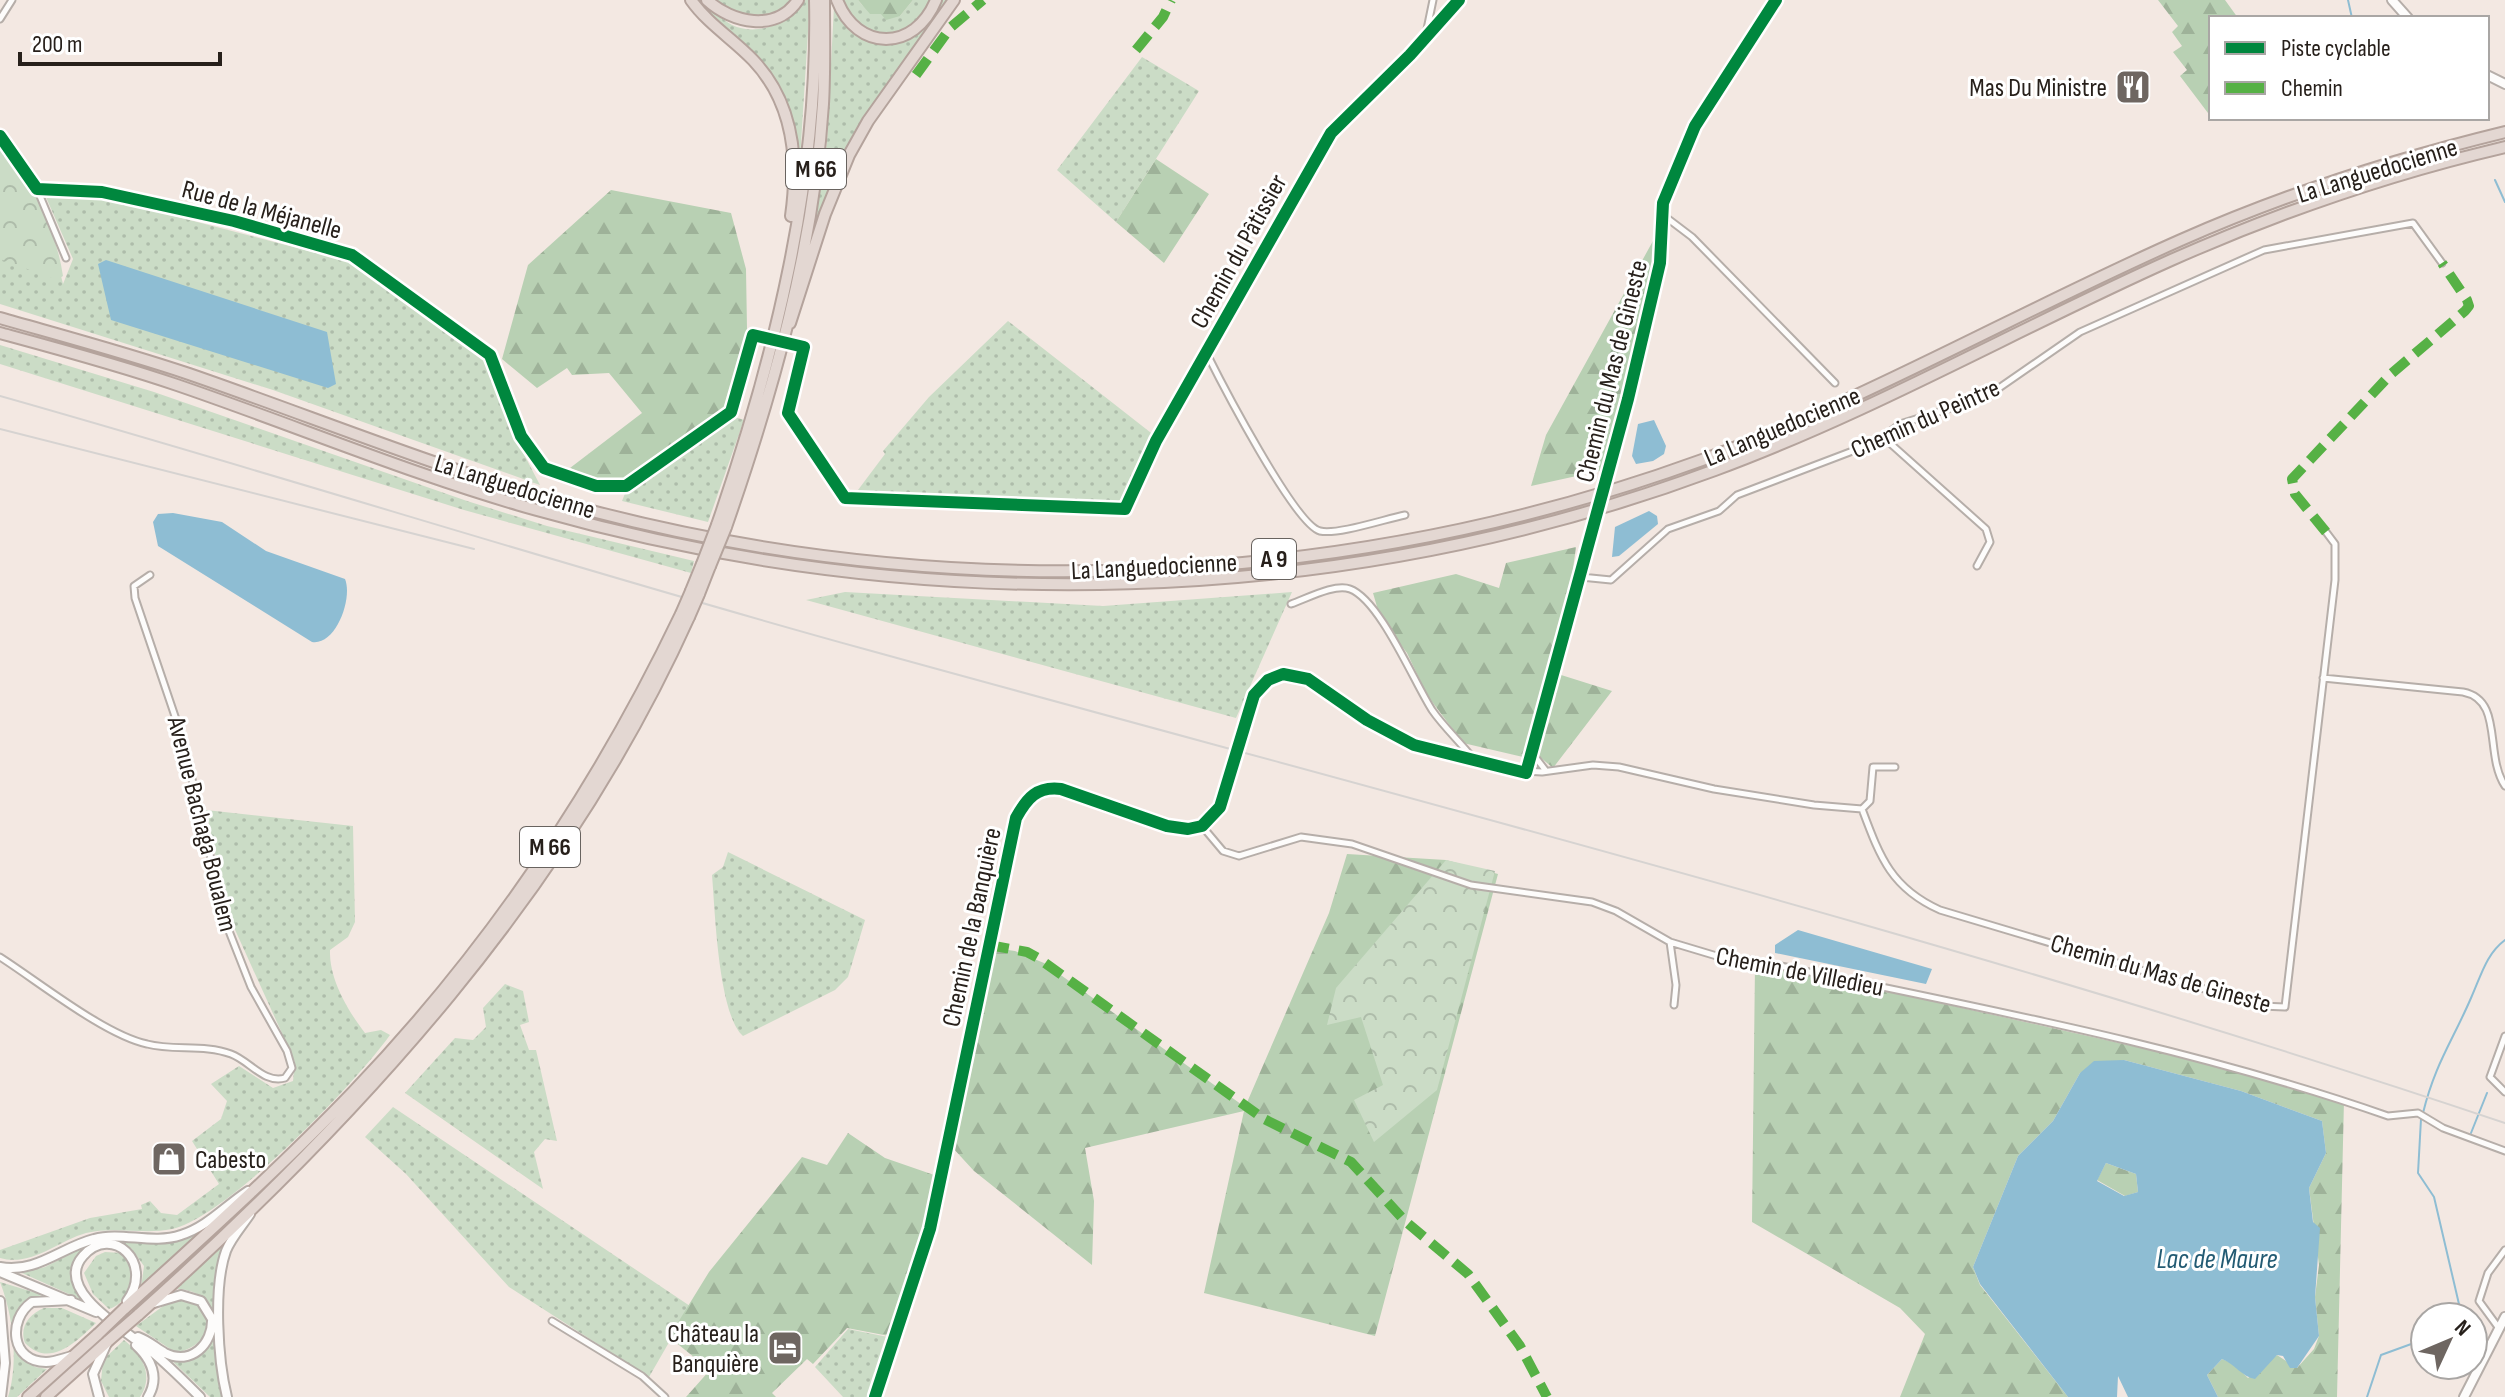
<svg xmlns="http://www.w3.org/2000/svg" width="2505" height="1397" viewBox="0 0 2505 1397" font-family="'Sofia Sans Condensed',sans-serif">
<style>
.grass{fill:url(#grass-dots)}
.forest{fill:url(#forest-firs)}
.park{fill:url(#park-crowns)}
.water{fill:#8ebdd3;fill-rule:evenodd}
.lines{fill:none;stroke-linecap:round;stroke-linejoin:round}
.stream{stroke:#8ebdd3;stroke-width:2}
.street-casing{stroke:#b6aea9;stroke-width:9}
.secondary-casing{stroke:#b6aea9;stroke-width:12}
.highway-casing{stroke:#b4a39c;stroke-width:14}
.street{stroke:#fdfcfb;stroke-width:5}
.secondary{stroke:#fdfcfb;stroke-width:8}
.highway{stroke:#e3d7d2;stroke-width:10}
.rail{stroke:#d6d3d1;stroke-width:2}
.street-bridge-casing{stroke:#b6aea9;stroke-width:9;stroke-linecap:butt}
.highway-bridge-casing{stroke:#b4a39c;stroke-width:14;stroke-linecap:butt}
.street-bridge{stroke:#fdfcfb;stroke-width:5}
.highway-bridge{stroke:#e3d7d2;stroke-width:10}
.quiet{stroke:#56b145;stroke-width:10;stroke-dasharray:20 10;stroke-linecap:butt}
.cycleway-casing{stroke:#fff;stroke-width:17}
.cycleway{stroke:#00873e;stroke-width:12}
.labels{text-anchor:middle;stroke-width:6;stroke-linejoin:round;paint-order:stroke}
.shield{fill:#fff;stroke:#68635f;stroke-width:2}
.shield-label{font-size:24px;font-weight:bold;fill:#27201b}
.poi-label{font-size:26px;fill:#27201b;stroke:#fff;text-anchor:end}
.street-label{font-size:26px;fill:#27201b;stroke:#fff}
.water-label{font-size:28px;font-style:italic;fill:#235b73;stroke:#fff}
</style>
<defs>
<pattern id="grass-dots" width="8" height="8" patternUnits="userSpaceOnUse" patternTransform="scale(2)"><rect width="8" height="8" fill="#cbdcc6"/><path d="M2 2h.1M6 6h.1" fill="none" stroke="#aebcaa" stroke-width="1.8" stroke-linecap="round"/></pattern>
<pattern id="forest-firs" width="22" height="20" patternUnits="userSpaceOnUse" patternTransform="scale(2)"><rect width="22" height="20" fill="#b8d0b3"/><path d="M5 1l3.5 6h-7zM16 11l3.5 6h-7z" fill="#9eb299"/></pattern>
<pattern id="park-crowns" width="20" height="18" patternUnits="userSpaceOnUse" patternTransform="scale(2)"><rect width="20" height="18" fill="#cbdcc6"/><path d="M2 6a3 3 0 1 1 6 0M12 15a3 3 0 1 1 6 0" fill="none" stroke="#aebcaa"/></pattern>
</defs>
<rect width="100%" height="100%" fill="#f3e8e2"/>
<!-- grass -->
<path class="grass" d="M 696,0 L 702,0 C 711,8 721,19 732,25 C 757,37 793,23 805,0 L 810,0 L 800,159 L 797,159 L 795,135 L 784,95 L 761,62 Z
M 717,0 L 793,0 C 770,23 740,19 717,0 Z
M 843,0 L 858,0 C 867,13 885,15 900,16 L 913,0 L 931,0 C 910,42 861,48 843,0 Z
M 940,0 L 950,0 L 862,124 L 800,282 L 827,143 L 834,5 C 857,56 919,53 940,0 Z
M 1142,57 L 1199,91 L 1116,222 L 1057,170 Z
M 0,154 L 54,248 L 63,284 L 73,259 L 45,195 L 101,197 L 355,263 L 491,365 L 518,443 L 540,485 L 273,390 L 0,304 Z
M 1008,321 L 1155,436 L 1122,510 L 849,502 L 885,454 L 883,451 L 929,397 Z
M 0,345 L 154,392 L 467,501 L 547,526 L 694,561 L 691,573 L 464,510 L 0,364 Z
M 735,417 L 744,420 L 708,522 L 622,501 L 626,491 Z
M 845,592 L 1103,606 L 1292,592 L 1236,718 L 806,600 Z
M 206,810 L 353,826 L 355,922 L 348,937 L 330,950 C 329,979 348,1011 365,1033 L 381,1030 L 390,1035 C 355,1084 228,1216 172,1229 C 144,1235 115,1226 86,1233 C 58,1241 31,1267 0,1258 L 0,1250 L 90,1218 L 142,1209 L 141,1205 L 150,1201 L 161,1213 L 177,1215 L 219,1184 L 192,1141 L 221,1119 L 227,1101 L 211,1084 L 239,1066 L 273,1088 L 293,1081 L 295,1062 L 227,912 Z
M 728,852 L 865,920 L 848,977 L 835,990 L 743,1036 C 718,1014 715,909 712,875 L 723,867 Z
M 505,984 L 523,991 L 529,1022 L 520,1025 L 529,1050 L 536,1050 L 557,1141 L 545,1139 L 534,1152 L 543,1189 L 405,1093 L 455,1038 L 473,1040 L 486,1027 L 483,1008 Z
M 393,1107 L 690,1306 L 649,1377 L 509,1287 L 406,1174 L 365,1137 Z
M 201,1232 L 141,1288 L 144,1266 L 131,1248 L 118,1242 L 171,1243 Z
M 92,1243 C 69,1261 67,1274 80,1299 L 22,1273 L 45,1267 Z
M 223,1245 C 215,1287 213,1355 223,1397 L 210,1397 L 170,1359 C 229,1365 229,1290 177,1289 Z
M 105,1252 L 122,1253 L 132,1271 C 129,1287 126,1304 109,1309 L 93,1294 L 84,1273 L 96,1256 Z
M 0,1282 L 43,1295 C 14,1301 6,1326 16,1352 L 35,1367 L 47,1369 L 17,1397 L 8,1397 C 19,1362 13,1315 0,1282 Z
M 190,1300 C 221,1320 207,1346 176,1353 L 136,1326 L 170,1301 Z
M 44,1308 L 62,1308 L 96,1323 C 77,1341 50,1369 25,1343 C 19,1327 29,1314 44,1308 Z
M 848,1329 L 888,1337 L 872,1397 L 843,1397 L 815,1367 Z
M 124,1340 C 143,1355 154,1376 140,1397 L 109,1397 L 101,1381 L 103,1360 Z"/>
<!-- forest -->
<path class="forest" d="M 858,0 L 913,0 L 900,16 L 886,20 L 881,14 L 870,14 Z
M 2158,0 L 2225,0 L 2238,18 L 2211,18 L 2211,117 L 2180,76 L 2187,70 L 2173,52 L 2182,46 L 2172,32 L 2178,26 Z
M 1156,159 L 1209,194 L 1164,263 L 1116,222 Z
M 611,190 L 731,213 L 746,269 L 747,329 L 726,409 L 627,481 L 596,479 L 570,468 L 642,413 L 609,373 L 572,375 L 567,368 L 537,388 L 502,359 L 528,265 Z
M 1659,230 L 1654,279 L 1604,470 L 1531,486 L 1546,435 Z
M 1576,547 L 1568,606 L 1571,609 L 1534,746 L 1523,757 L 1463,743 L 1427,695 L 1407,653 L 1380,617 L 1373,593 L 1456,574 L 1499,588 L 1506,563 Z
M 1558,674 L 1612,691 L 1553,768 L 1540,757 L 1537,747 Z
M 1347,854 L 1446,860 L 1498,874 L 1375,1336 L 1204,1293 L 1244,1111 L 1085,1148 L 1094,1201 L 1092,1265 L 974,1171 L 952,1147 L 994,948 L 1015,951 L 1044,963 L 1245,1107 L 1329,913 Z
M 1761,963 L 2146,1049 L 2344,1100 L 2337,1397 L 2218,1397 L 2207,1375 L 2222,1359 L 2234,1364 L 2248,1378 L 2277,1355 L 2297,1368 L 2314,1349 L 2319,1336 L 2315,1297 L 2319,1265 L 2309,1188 L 2326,1153 L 2322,1121 L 2241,1091 L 2124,1060 L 2080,1073 L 2053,1121 L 2018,1156 L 1973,1267 L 1980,1285 L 2068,1397 L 1900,1397 L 1925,1334 L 1900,1308 L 1752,1222 L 1755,965 Z
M 848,1133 L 885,1158 L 937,1176 L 903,1334 L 890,1343 L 889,1336 L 847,1328 L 813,1364 L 807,1359 L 772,1393 L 776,1397 L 686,1397 L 710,1370 L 669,1337 L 709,1272 L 802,1157 L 827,1165 Z
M 2106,1163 L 2136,1174 L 2138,1192 L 2125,1196 L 2097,1180 Z"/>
<!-- park -->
<path class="park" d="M 0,141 C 30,184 55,223 63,276 L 57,280 L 0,259 Z
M 1446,860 L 1495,871 L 1437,1090 L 1374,1142 L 1354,1100 L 1383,1085 L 1361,1017 L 1327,1025 L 1336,988 Z"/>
<!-- water -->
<path class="water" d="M 106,260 L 327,332 L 336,384 L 328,388 L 111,320 L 98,264 Z
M 1654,420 L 1666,446 L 1664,454 L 1653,461 L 1636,464 L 1632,456 L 1638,424 Z
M 1649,511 L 1657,516 L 1658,524 L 1619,556 L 1612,557 L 1615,527 Z
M 173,513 L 222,522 L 266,551 L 345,579 C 353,598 336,646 312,642 L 158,546 L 153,522 L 158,514 Z
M 1798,930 L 1932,969 L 1926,984 L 1775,953 L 1775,945 Z
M 2124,1060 L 2241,1091 L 2322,1121 L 2326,1153 L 2309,1188 L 2313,1222 L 2320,1228 L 2315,1297 L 2319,1336 L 2297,1368 L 2290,1368 L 2283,1356 L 2277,1355 L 2255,1379 C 2242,1377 2235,1364 2222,1359 L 2207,1375 L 2218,1397 L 2128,1397 L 2118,1376 L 2117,1397 L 2068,1397 L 1980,1284 L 1973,1267 L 2018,1156 L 2053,1121 L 2080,1073 L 2094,1061 ZM 2106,1163 L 2136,1174 L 2138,1192 L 2124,1196 L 2097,1181 Z"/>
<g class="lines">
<!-- stream -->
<path class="stream" d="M 2348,0 L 2352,18
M 2495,180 L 2505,202
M 2423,1113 C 2435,1064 2452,1042 2471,998 C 2481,976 2486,954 2505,940
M 2421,1119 L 2418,1173 L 2434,1197 L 2462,1317
M 2471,1133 L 2487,1093
M 2367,1397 L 2381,1355 L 2425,1339"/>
<defs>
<path id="street" d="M 0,19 L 12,0
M 1426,34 L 1433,0
M 0,136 L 37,189 L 66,258
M 37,189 L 102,192 L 234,221 L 352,255 L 490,355 L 521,436 L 544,468 L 562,476
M 1663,215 L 1692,237 L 1835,383
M 1207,354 C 1221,382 1295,525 1320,531 C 1338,535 1385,519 1405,515
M 1883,437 L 1986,529 L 1990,542 L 1977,566
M 1612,466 L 1660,263 L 1663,203 L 1695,126 L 1776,0
M 1125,509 L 1156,441 L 1331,133 L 1410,55 L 1459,0
M 1581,577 L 1611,580 L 1668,529 L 1719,511 L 1737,495 L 1850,452 L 1883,437 L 1900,424 L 1986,397 L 2080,332 L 2264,250 L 2413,223 L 2442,263
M 1291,604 C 1306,599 1335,583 1350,589 C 1380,600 1414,682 1432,710 C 1443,726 1459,741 1472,757
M 2323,678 L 2463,692 C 2504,700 2484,754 2505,786
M 1245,721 L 1254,695 L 1268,680 L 1294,674 L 1308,679 L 1367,720 L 1414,745 L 1508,770 L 1542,772 L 1593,765 L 1619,767 L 1714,789 L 1814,805 L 1862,809 L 1870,801 L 1873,767 L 1895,767
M 1533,754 L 1546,771
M 1526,773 L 1594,532
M 1862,809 C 1880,857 1891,888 1940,910 L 2261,1006 L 2285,1007 L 2335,580 L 2335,544 L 2326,532
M 1202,826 L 1223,851 L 1239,856 L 1301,837 L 1352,844 L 1471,885 L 1592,902 L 1616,911 L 1670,942 L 1720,957 L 1757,961 C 1969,1006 2182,1044 2388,1116 L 2418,1113 L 2443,1128 L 2505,1151
M 1670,942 L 1676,985 L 1674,1005
M 0,957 C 39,982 105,1035 147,1044 C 174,1051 204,1044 231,1054 C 250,1061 264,1084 285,1078 L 292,1068 L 287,1051 L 251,987 L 227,926 L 182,737 L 135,598 L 134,586 L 150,575
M 2505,1036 L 2490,1077 L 2505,1092
M 552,1321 L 642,1376 L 665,1397
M 2498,1327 L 2479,1301 L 2488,1273 L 2505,1250
M 875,1397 L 930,1229 L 1016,818 C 1064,724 1188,901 1226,789"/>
<path id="secondary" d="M 2392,0 L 2408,18
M 2487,75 L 2505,84
M 0,1267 C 35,1274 62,1247 94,1239 C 122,1231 152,1245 181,1235 C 207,1227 225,1206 248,1191
M 0,1272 L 96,1312
M 71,1300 L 32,1302 C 7,1320 11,1362 46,1362 C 55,1362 64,1358 72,1356
M 0,1301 L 5,1363 L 1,1397
M 127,1301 C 155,1263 112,1223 83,1256 C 52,1291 130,1333 151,1351 C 168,1365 184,1381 200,1397
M 138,1337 C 149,1341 156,1348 165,1353 C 191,1366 213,1344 212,1319 L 201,1301 L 181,1295 L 154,1303
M 136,1345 C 151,1359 160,1377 148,1397
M 99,1397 L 93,1374 L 107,1343
M 227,1397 C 218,1361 213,1287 226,1251 C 231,1238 242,1226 250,1214
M 2464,1397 L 2505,1317"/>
<path id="highway" d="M 691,0 C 708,24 733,39 753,60 C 794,103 799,160 791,216
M 707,0 C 732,23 776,33 798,0
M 837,0 C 857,52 915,52 936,0
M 0,318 C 63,336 127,353 189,374 C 322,420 452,474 588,510 C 953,606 1348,589 1702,460 C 1868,399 2020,311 2181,240 C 2285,194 2394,159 2505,132
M 790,323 L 825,214 L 849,155 L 868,121 L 954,0
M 0,333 C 59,349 119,365 177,385 C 297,426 415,476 537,510 C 922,619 1339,610 1715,470 C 1872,412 2017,329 2169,261 C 2277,213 2389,174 2505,147
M 717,525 C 775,357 819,178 815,0
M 726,527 C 773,392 814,248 823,104 C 825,70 824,35 824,0
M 691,591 L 702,564
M 699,594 L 710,566
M 124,1309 C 202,1238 280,1168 353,1092 C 488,951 597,790 681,614
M 138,1315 C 360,1117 566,891 689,617
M 28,1397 L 98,1334
M 46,1397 L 108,1341"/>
</defs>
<!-- street casing -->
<use href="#street" class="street-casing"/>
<!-- secondary casing -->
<use href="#secondary" class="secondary-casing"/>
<!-- highway casing -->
<use href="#highway" class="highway-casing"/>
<!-- street -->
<use href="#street" class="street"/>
<!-- secondary -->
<use href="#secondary" class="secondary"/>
<!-- highway -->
<use href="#highway" class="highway"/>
<!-- rail -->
<path class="rail" d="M 0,396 C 290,478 577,570 868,650 C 1415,801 1967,942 2505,1123
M 0,429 L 474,549"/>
<defs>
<path id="street-bridge" d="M 1594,532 L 1612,466
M 1226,789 L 1245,721"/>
<path id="highway-bridge" d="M 702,564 L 717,525
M 710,566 L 726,527
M 681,614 L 691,591
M 689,617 L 699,594
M 98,1334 L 124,1309
M 108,1341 L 138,1315"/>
</defs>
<!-- street-bridge casing -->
<use href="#street-bridge" class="street-bridge-casing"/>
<!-- highway-bridge casing -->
<use href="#highway-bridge" class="highway-bridge-casing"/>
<!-- street-bridge -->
<use href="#street-bridge" class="street-bridge"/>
<!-- highway-bridge -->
<use href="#highway-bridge" class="highway-bridge"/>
<!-- quiet -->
<path class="quiet" d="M 1136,50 L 1163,17 L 1171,0
M 916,75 L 951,27 L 983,0
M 2326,532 L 2295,494 L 2292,479 L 2391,374 L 2465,311 L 2469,306 L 2467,300 L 2442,263
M 989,945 L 1027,952 L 1038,958 L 1264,1119 L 1351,1162 L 1405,1221 L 1468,1274 L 1520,1346 L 1547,1397"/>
<defs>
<path id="cycleway" d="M 0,136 L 37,189 L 102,192 L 234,221 L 352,255 L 490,355 L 521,436 L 544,468 L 596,486 L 626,486 L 731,412 L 753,335 L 804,347 L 788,413 L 845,498 L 1125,509 L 1156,441 L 1331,133 L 1410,55 L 1459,0
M 875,1397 L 930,1229 L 1016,818 C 1027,798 1037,786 1061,789 L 1167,826 L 1188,829 L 1202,826 L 1220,807 L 1254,695 L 1268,680 L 1283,674 L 1308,679 L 1367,720 L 1414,745 L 1526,773 L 1628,399 L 1660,263 L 1663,203 L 1695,126 L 1776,0"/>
</defs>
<!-- cycleway casing -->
<use href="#cycleway" class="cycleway-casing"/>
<!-- cycleway -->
<use href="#cycleway" class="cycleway"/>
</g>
<!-- icons -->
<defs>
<symbol id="restaurant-square" viewBox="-11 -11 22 22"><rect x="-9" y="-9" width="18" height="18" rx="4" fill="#6e6661" stroke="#fff"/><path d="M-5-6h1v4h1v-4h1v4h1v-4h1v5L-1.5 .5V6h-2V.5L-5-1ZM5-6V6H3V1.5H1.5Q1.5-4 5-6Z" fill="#fff"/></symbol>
<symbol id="shop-square" viewBox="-11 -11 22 22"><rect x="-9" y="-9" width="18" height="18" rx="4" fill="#6e6661" stroke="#fff"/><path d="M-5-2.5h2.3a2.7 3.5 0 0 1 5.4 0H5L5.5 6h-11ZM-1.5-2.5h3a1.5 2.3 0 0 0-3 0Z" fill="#fff"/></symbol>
<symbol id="hotel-square" viewBox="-11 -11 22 22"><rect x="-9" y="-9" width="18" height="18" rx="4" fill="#6e6661" stroke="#fff"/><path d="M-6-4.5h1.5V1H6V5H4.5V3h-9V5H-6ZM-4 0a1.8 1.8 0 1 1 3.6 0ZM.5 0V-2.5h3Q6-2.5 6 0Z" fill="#fff"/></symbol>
</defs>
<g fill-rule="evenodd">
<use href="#restaurant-square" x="2113" y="67" width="40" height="40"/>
<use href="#shop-square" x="149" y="1139" width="40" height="40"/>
<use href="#hotel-square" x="765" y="1328" width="40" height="40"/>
</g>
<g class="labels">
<!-- shield labels -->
<g class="shield">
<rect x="786" y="149" width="60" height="40" rx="6"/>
<rect x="1252" y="539" width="44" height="40" rx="6"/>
<rect x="520" y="827" width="60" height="40" rx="6"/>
</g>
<g class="shield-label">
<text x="816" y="177">M 66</text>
<text x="1274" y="567">A 9</text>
<text x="550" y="855">M 66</text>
</g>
<!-- poi labels -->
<g class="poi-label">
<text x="2107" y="96">Mas Du Ministre</text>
<text x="195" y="1168" text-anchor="start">Cabesto</text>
<text x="759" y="1342">Château la<tspan x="759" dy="30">Banquière</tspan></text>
</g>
<!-- street labels -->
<g class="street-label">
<text transform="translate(2377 170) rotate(-17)" y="9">La Languedocienne</text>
<text transform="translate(262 209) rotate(15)" y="9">Rue de la Méjanelle</text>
<text transform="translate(1238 251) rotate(-61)" y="9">Chemin du Pâtissier</text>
<text transform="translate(1611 371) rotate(-76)" y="9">Chemin du Mas de Gineste</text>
<text transform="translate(1925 418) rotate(-24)" y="9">Chemin du Peintre</text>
<text transform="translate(1782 426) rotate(-23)" y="9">La Languedocienne</text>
<text transform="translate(515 486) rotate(17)" y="9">La Languedocienne</text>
<text transform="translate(1154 566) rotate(-3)" y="9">La Languedocienne</text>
<text transform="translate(203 824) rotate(76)" y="9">Avenue Bachaga Boualem</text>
<text transform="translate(971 927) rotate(-78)" y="9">Chemin de la Banquière</text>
<text transform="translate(1800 971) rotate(11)" y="9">Chemin de Villedieu</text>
<text transform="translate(2161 973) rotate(16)" y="9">Chemin du Mas de Gineste</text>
</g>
<!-- water labels -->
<g class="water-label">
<text x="2217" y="1268">Lac de Maure</text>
</g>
</g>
<!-- legend -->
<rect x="2209" y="16" width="280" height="104" fill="#ffffff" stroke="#a9a6a4" stroke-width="2"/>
<rect x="2225" y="42" width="40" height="12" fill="#00873e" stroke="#a9a6a4" stroke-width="2"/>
<text x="2281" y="56" font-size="24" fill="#27201b">Piste cyclable</text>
<rect x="2225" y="82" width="40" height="12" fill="#56b145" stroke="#a9a6a4" stroke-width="2"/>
<text x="2281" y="96" font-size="24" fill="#27201b">Chemin</text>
<!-- north arrow -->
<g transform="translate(2449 1341) rotate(46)"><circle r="38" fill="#ffffff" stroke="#a9a6a4" stroke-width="2"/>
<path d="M0-6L14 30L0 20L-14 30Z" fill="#6e6661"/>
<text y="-12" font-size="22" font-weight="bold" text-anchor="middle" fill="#27201b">N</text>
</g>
<!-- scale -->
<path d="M20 52v12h200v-12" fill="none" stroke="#27201b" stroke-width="4"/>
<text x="32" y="52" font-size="24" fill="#27201b" stroke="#ffffff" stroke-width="6" paint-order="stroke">200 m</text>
</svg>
